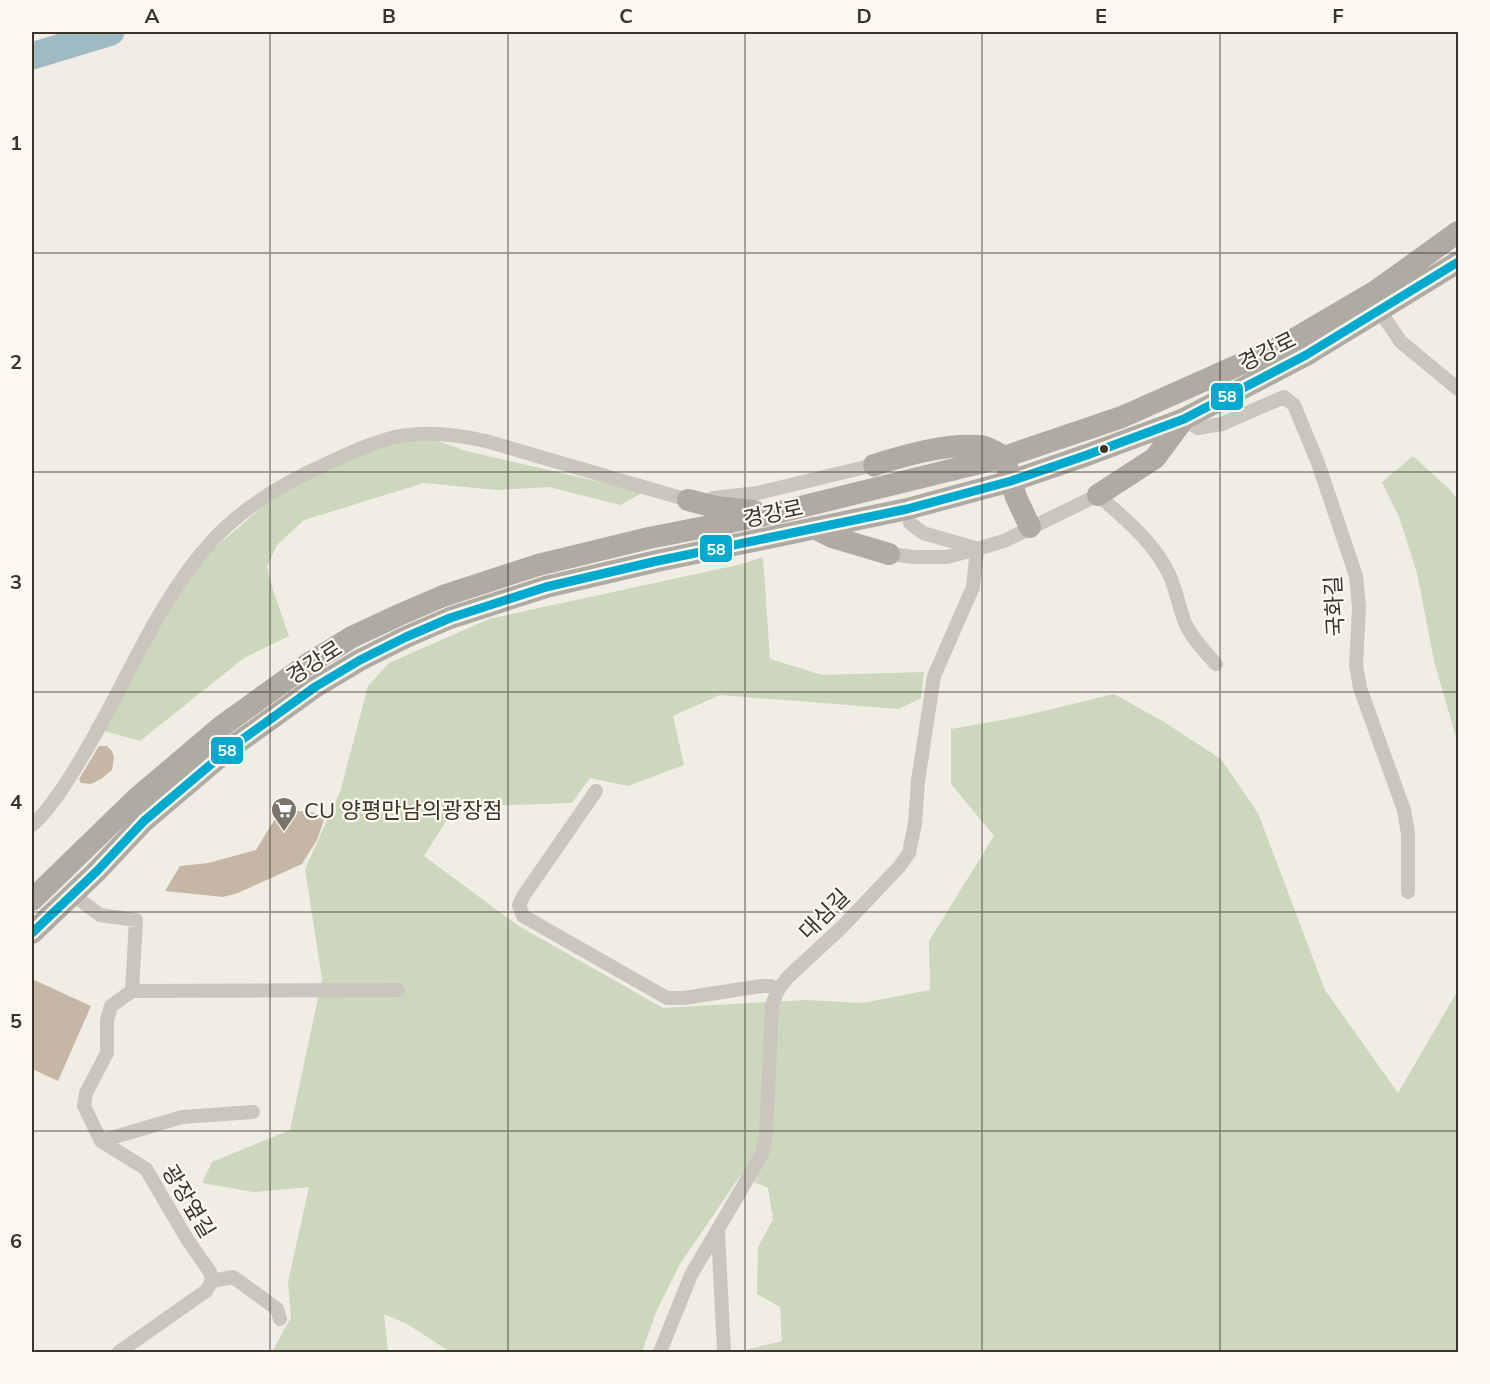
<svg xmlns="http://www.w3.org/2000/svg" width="1490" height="1384" viewBox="0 0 1490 1384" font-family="Mulish,'Noto Sans KR',sans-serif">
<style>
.green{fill:#ccd7be}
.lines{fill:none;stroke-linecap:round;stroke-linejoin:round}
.river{stroke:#a0bac3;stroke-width:27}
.building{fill:#c5b6a6}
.minor{stroke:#cac6bd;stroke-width:14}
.trunk{stroke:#afaba3;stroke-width:22}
.bus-1-casing{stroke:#fbf8ee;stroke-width:14}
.bus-1{stroke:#00a9ce;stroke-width:9}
.grid{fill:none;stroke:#3c342a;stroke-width:1.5;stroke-opacity:0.55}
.bus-dot{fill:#3c342a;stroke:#fbf8ee;stroke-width:2}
.labels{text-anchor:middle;stroke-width:4.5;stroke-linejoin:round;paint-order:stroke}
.street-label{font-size:22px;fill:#3c342a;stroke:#fbf8ee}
.poi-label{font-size:22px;fill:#3c342a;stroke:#fbf8ee;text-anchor:start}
.line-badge{stroke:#fbf8ee;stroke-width:2}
.badge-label{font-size:16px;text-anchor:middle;font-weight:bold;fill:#fff}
.neatline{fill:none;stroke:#3c342a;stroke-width:2}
.grid-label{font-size:20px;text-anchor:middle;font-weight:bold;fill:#3c342a}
</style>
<rect width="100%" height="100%" fill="#f0ede5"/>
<!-- green -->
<path class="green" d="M 407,437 L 432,439 L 466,451 L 644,492 L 620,505 L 549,487 L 496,490 L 424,483 L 304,520 L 277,545 L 267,567 L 273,590 L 289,636 L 244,658 L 140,741 L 90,727 L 163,613 L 209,553 L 269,501 L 312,474 Z
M 1413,456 L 1448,488 L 1458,500 L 1458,744 L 1434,661 L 1417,573 L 1399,517 L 1382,482 Z
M 763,557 L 770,659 L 822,675 L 924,672 L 921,698 L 899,709 L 720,695 L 673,716 L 684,765 L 628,786 L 590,778 L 572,803 L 455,807 L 424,856 L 517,925 L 663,1008 L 806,1000 L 862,1003 L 930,990 L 929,941 L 994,836 L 951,784 L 951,729 L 1023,716 L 1114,694 L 1164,722 L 1221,759 L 1258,813 L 1325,990 L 1398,1093 L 1458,990 L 1458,1352 L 737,1352 L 782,1341 L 780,1307 L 757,1294 L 758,1247 L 773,1219 L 768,1188 L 740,1176 L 680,1264 L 656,1312 L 642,1352 L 449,1351 L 407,1324 L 384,1314 L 388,1352 L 272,1352 L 291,1317 L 288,1282 L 309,1187 L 253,1192 L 202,1183 L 212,1162 L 290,1130 L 322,979 L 305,869 L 340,792 L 368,686 L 389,663 L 489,619 L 742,564 Z"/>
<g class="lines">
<!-- river -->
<path class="river" d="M 32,56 L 111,32"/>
</g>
<!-- building -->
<path class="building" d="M 99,746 L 107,746 L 112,751 L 114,757 L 112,770 L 101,779 L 91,784 L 81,783 L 79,779 Z
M 289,810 L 326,814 L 317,840 L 302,864 L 238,893 L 223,897 L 165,891 L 180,866 L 208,863 L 256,850 L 278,814 Z
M 32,979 L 91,1006 L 58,1081 L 32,1069 Z"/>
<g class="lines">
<!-- minor -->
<path class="minor" d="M 1379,310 L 1401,342 L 1458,389
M 1184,419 L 1198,428 L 1222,424 L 1284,397 L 1294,405 L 1318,463 L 1356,576 L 1359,608 L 1356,665 L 1360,688 L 1404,810 L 1408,834 L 1408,892
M 713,498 L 758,493 L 874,465 L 874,470
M 910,523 L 923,533 L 975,548
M 889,554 L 915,557 L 947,557 L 977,549 L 1004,541 L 1098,495 C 1125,519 1153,541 1169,574 C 1176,589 1179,607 1185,623 C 1192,638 1205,652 1216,664
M 596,791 L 524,895 L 519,905 L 523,916 L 667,998 L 684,998 L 761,986 L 771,986 L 778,990
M 32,825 C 56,805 85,752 101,724 C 134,663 165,592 212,541 C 242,508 284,483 324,465 C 387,435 416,425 486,441 L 688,500 L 694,499
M 72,894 L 100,915 L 136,920 L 132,991 L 111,1006 L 107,1020 L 107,1053 L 86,1093 L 84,1106 L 101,1141 L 146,1169 L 187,1239 L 210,1272 L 212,1281 L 206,1291 L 119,1352
M 132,991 L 398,990
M 101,1141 L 182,1117 L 253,1112
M 718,1232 L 724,1352
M 212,1281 L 233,1277 L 277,1309 L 280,1319
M 660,1352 L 691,1275 L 762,1154 L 766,1135 L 772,1005 L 778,990 L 788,977 L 842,927 L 899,867 L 909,853 L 915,824 L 918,781 L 934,676 L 973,587 L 977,549"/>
<!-- trunk -->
<path class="trunk" d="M 874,465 C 906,455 944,444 979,446 C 987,446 997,453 1004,457 L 1016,497 L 1030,527
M 1098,495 L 1155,458 L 1184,419
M 688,500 L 716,507 L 754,511
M 814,528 L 832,537 L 889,554
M 32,900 L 137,798 L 222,726 L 308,664 L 352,637 L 399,615 L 443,596 L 538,565 L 649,538 L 776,513 L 1004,457 L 1122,417 L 1284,345 L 1376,291 L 1458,232
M 32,933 L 97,871 L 144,821 L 229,749 L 315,687 L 360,660 L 406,637 L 450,618 L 546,587 L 657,561 L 907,509 L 1011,481 L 1087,455 L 1184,419 L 1306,355 L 1458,262"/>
<defs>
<path id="bus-1" d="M 32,933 L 97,871 L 144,821 L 229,749 L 315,687 L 360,660 L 406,637 L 450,618 L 546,587 L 657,561 L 907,509 L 1011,481 L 1087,455 L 1184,419 L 1306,355 L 1458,262"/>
</defs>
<!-- bus-1 casing -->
<use href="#bus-1" class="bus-1-casing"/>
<!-- bus-1 -->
<use href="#bus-1" class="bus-1"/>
</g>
<!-- grid -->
<path class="grid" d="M 270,32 L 270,1352M 508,32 L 508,1352M 745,32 L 745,1352M 982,32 L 982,1352M 1220,32 L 1220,1352M 32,253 L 1458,253M 32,472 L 1458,472M 32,692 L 1458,692M 32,912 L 1458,912M 32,1131 L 1458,1131"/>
<!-- icons -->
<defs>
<symbol id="supermarket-pin" viewBox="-11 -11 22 30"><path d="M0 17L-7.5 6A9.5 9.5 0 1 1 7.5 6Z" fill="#7b756b" stroke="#fbf8ee"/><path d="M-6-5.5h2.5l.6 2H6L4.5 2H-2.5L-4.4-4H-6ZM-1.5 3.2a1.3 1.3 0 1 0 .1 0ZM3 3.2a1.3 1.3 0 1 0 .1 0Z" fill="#fff"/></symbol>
</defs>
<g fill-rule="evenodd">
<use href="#supermarket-pin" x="269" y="795" width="30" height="40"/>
</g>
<!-- markers -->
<circle class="bus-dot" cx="1104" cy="449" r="5"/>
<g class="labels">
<!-- street labels -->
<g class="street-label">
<text transform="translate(1267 351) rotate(-26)" y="8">경강로</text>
<text transform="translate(773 513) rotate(-12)" y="8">경강로</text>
<text transform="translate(1334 606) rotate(-93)" y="8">국화길</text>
<text transform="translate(314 662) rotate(-33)" y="8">경강로</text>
<text transform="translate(824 914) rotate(-45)" y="8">대심길</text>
<text transform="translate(189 1201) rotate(59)" y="8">광장옆길</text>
</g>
<!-- poi labels -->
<g class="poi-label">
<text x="304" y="818">CU 양평만남의광장점</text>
</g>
</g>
<g class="line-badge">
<rect x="1210" y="382" width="34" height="29" rx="6" fill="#00a9ce"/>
<rect x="699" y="534" width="34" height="29" rx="6" fill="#00a9ce"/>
<rect x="210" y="736" width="34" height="29" rx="6" fill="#00a9ce"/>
</g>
<g class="badge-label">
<text x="1227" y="402">58</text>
<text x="716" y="555">58</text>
<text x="227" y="756">58</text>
</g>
<!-- border -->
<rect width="1490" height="1384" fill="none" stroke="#fbf8ee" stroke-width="66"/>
<rect x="33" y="33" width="1424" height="1318" class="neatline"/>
<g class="grid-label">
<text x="152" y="23">A</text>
<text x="389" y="23">B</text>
<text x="626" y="23">C</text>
<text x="864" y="23">D</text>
<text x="1101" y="23">E</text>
<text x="1338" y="23">F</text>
<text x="16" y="150">1</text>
<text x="16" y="369">2</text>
<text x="16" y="589">3</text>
<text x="16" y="809">4</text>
<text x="16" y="1028">5</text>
<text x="16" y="1248">6</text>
</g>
</svg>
